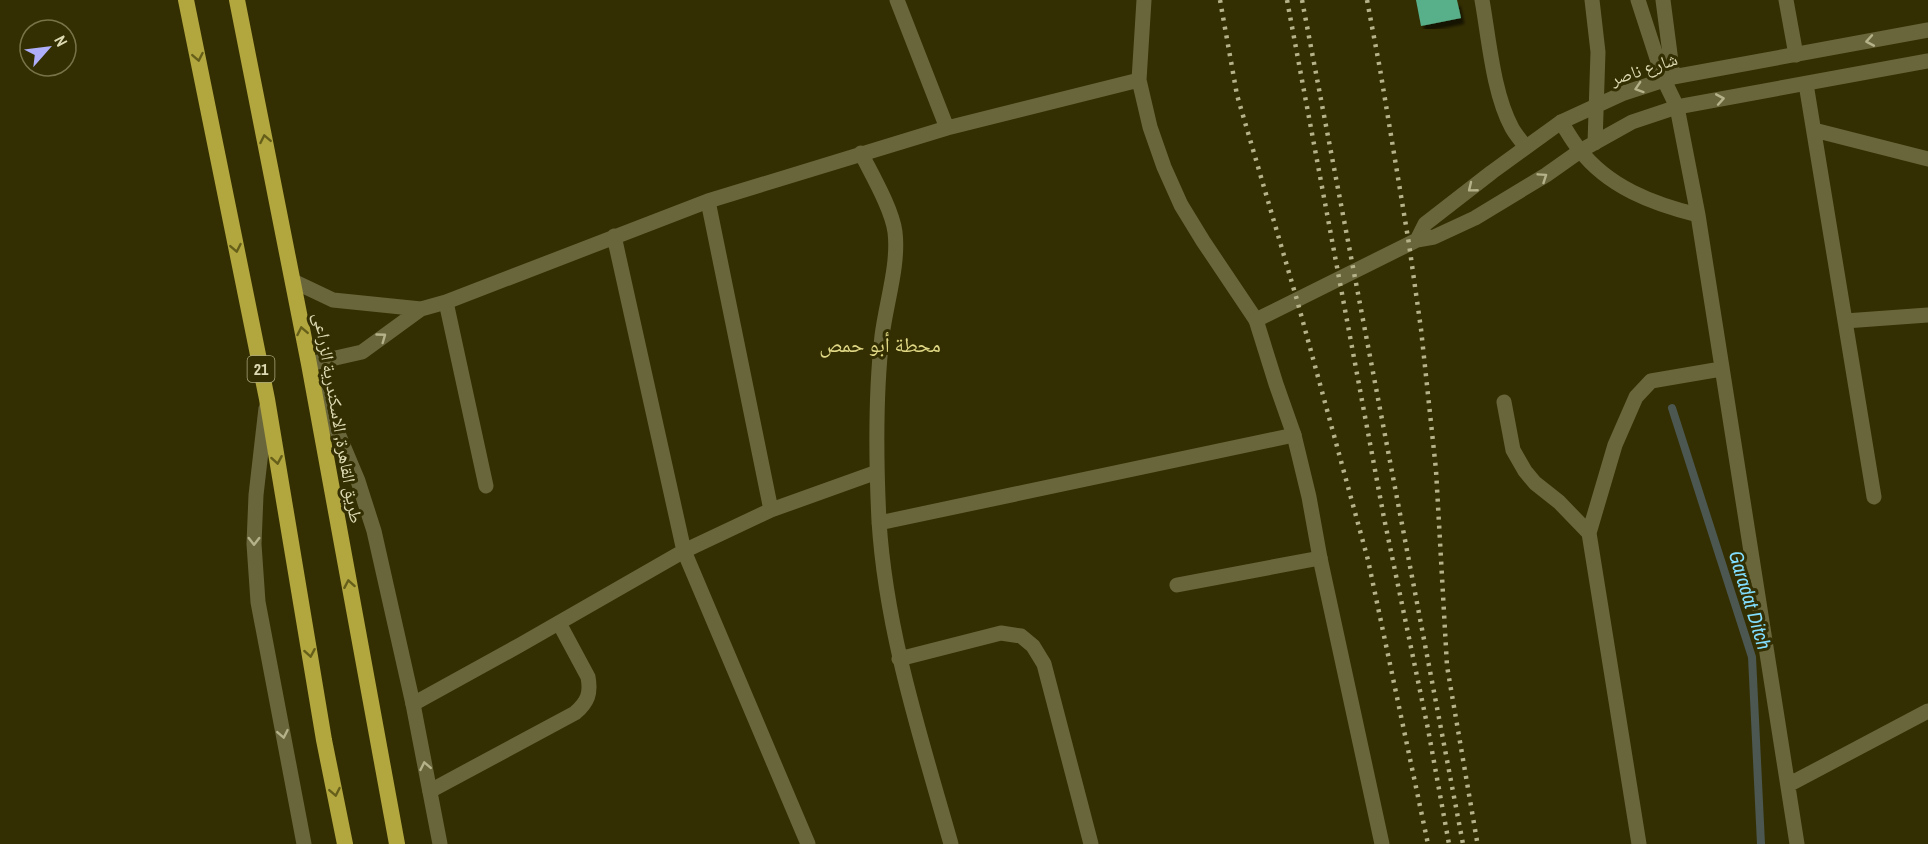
<svg xmlns="http://www.w3.org/2000/svg" width="1928" height="844" viewBox="0 0 1928 844" font-family="'Archivo Narrow','Noto Naskh Arabic',sans-serif">
<style>
.lines{fill:none;stroke-linecap:round;stroke-linejoin:round}
.stream{stroke:#4b5750;stroke-width:8}
.building{fill:#59b08a;filter:url(#shadow)}
.service{stroke:#6a663c;stroke-width:15}
.minor{stroke:#6a663c;stroke-width:15}
.tertiary{stroke:#6a663c;stroke-width:15}
.trunk{stroke:#b2a63f;stroke-width:16}
.rail{stroke:#b6b38b;stroke-width:4.5;stroke-dasharray:3 6;stroke-linecap:butt}
.oneway{stroke:#b5b189}
.oneway2{stroke:#665f1a}
.labels{text-anchor:middle;stroke-width:6;stroke-linejoin:round;paint-order:stroke}
.shield{fill:#342f02;stroke:#aaa77e;stroke-width:1.5}
.shield-label{font-size:16px;font-weight:bold;fill:#dddab3}
.street-label{font-size:18px;fill:#dddab3;stroke:#342f02}
.water-label{font-size:20px;font-style:italic;fill:#82defe;stroke:#342f02}
.quarter-label{font-size:21px;fill:#e0d886;stroke:#342f02}
</style>
<defs>
<filter id="shadow"><feDropShadow dx="3.5" dy="6" stdDeviation="1.5" flood-color="#0009"/></filter>
</defs>
<rect width="100%" height="100%" fill="#342f02"/>
<g class="lines">
<!-- stream -->
<path class="stream" d="M 1672,408 L 1752,657 L 1761,844"/>
</g>
<!-- building -->
<path class="building" d="M 1416,0 L 1457,0 L 1461,18 L 1421,26 Z"/>
<g class="lines">
<!-- service -->
<path class="service" d="M 1482,0 C 1489,39 1493,93 1512,128 C 1516,135 1521,141 1526,147
M 1786,0 L 1796,55
M 1177,585 L 1320,558
M 430,791 L 575,713 C 588,702 591,693 588,677 L 559,623"/>
<!-- minor -->
<path class="minor" d="M 897,0 L 947,128
M 1144,0 L 1139,80 L 1150,127 L 1164,167 L 1181,205 L 1203,241 L 1256,320
M 1663,0 L 1673,77
M 1806,84 L 1874,497
M 1677,107 L 1698,215 L 1797,844
M 1561,122 C 1567,131 1572,141 1579,149 C 1608,187 1653,204 1698,215
M 1814,130 L 1928,159
M 861,153 C 872,175 892,209 895,232 C 899,265 886,303 882,336 C 875,397 876,460 879,521 C 886,632 921,738 951,844
M 708,201 L 771,510 L 877,472
M 614,236 L 684,551 L 808,844
M 293,281 L 333,300 L 421,309 L 446,302 L 708,201 L 947,128 L 1139,80
M 446,302 L 486,486
M 1845,321 L 1928,315
M 309,364 L 362,352 L 421,309
M 1504,402 L 1513,450 L 1525,471 L 1535,483 L 1559,502 L 1589,533
M 879,523 L 1294,435
M 899,659 L 1001,633 L 1021,636 L 1033,646 L 1044,664 L 1091,844
M 413,704 L 520,645 L 684,551 L 771,510
M 1788,785 L 1928,711
M 1639,844 L 1589,533 L 1615,445 L 1636,397 L 1651,381 L 1721,369"/>
<!-- tertiary -->
<path class="tertiary" d="M 1592,0 L 1598,52 L 1595,143
M 1638,0 L 1664,80 L 1677,107
M 1417,240 L 1425,224 L 1492,172 L 1561,122 L 1624,93 L 1673,77 L 1928,30
M 316,392 L 337,431 L 358,481 L 374,531 L 413,704 L 440,844
M 266,408 L 256,495 L 254,544 L 258,602 L 304,844
M 1382,844 L 1320,558 L 1309,497 L 1294,435 L 1276,384 L 1256,320 L 1417,240 L 1434,237 L 1475,218 L 1546,175 L 1580,151 L 1632,122 L 1677,107 L 1928,61"/>
<!-- trunk -->
<path class="trunk" d="M 186,0 L 267,399 L 324,740 L 345,844
M 237,0 L 309,364 L 397,844"/>
<!-- rail -->
<path class="rail" d="M 1220,0 L 1237,95 L 1297,300 L 1368,560 L 1428,844
M 1287,0 L 1384,518 L 1428,729 L 1449,844
M 1302,0 L 1463,844
M 1367,0 L 1380,69 L 1409,244 L 1421,329 L 1436,470 L 1447,666 L 1477,841"/>
</g>
<!-- one-way arrows -->
<defs><path id="oneway-chevron" d="M-2-3.5L2.5 0L-2 3.5" fill="none" stroke-width="1.6" stroke-linecap="round" stroke-linejoin="round" transform="scale(1.5)"/></defs>
<g class="oneway">
<use href="#oneway-chevron" transform="translate(1870 41) rotate(170)"/>
<use href="#oneway-chevron" transform="translate(1639 88) rotate(162)"/>
<use href="#oneway-chevron" transform="translate(1720 99) rotate(-10)"/>
<use href="#oneway-chevron" transform="translate(1543 177) rotate(-34)"/>
<use href="#oneway-chevron" transform="translate(1472 188) rotate(141)"/>
<use href="#oneway-chevron" transform="translate(382 337) rotate(-36)"/>
<use href="#oneway-chevron" transform="translate(254 541) rotate(90)"/>
<use href="#oneway-chevron" transform="translate(283 734) rotate(79)"/>
<use href="#oneway-chevron" transform="translate(425 766) rotate(-101)"/>
</g>
<g class="oneway2">
<use href="#oneway-chevron" transform="translate(198 57) rotate(79)"/>
<use href="#oneway-chevron" transform="translate(265 139) rotate(-101)"/>
<use href="#oneway-chevron" transform="translate(236 248) rotate(79)"/>
<use href="#oneway-chevron" transform="translate(302 331) rotate(-101)"/>
<use href="#oneway-chevron" transform="translate(277 460) rotate(80)"/>
<use href="#oneway-chevron" transform="translate(349 584) rotate(-100)"/>
<use href="#oneway-chevron" transform="translate(310 653) rotate(80)"/>
<use href="#oneway-chevron" transform="translate(335 792) rotate(79)"/>
</g>
<g class="labels">
<!-- shield labels -->
<rect class="shield" x="247.5" y="356" width="27" height="26" rx="4.5"/>
<g class="shield-label">
<text x="261" y="375">21</text>
</g>
<!-- street labels -->
<g class="street-label">
<text transform="translate(1644 69) rotate(-18)" y="6">شارع ناصر</text>
<text transform="translate(338 418) rotate(80)" y="6">طريق القاهرة, الاسكندرية الزراعى</text>
</g>
<!-- water labels -->
<g class="water-label">
<text transform="translate(1750 600) rotate(73)" y="7">Garadat Ditch</text>
</g>
<!-- quarter labels -->
<g class="quarter-label">
<text x="880" y="352">محطة أبو حمص</text>
</g>
</g>
<!-- north arrow -->
<g transform="translate(48 48) rotate(62)"><circle r="28" fill="#342f02" stroke="#787349" stroke-width="1.5"/>
<path d="M0-4.5L10 22L0 15L-10 22Z" fill="#aeaefb"/>
<text y="-9" font-size="16" font-weight="bold" text-anchor="middle" fill="#dddab3">N</text>
</g>
</svg>
